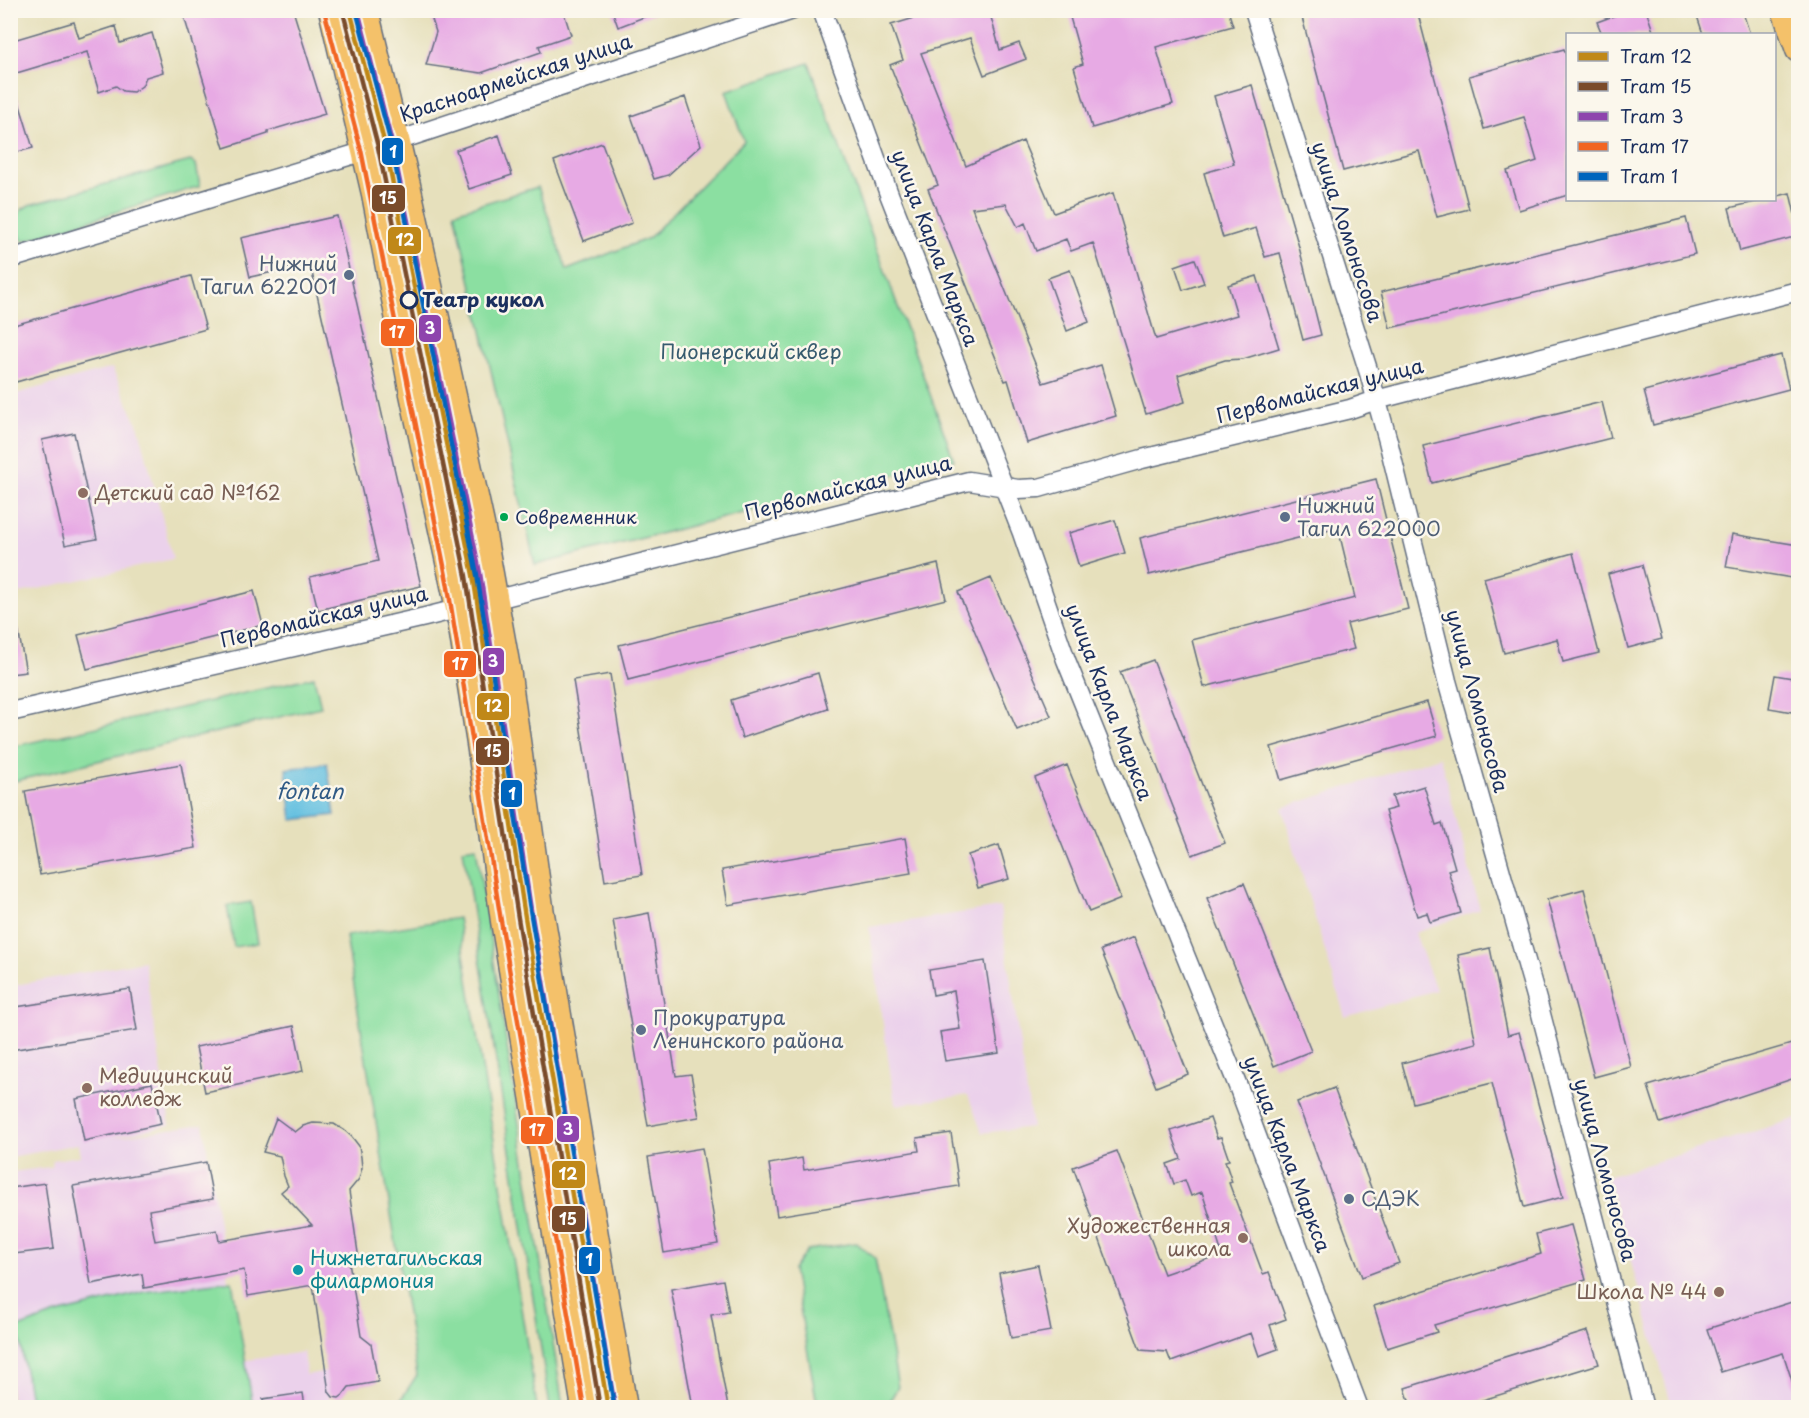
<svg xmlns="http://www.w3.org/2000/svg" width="1809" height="1418" viewBox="0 0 1809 1418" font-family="'Playpen Sans',sans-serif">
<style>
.built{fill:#ebd1eb}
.green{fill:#8bdfa1;stroke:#538780;stroke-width:1.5}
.water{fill:#62bfe0;stroke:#3e779f;stroke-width:1.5}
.building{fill:#e7aae4}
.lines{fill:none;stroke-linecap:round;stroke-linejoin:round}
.minor-casing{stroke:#626d7f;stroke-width:21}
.major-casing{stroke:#626d7f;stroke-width:27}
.minor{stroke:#fff;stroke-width:18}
.major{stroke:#f4c16a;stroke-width:24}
.tram-1-casing{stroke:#fbf7ec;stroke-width:9}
.tram-2-casing{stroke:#fbf7ec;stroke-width:9}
.tram-3-casing{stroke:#fbf7ec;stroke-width:9}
.tram-4-casing{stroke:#fbf7ec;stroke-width:9}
.tram-5-casing{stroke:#fbf7ec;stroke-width:9}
.tram-1{stroke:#c08818;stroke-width:4.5}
.tram-2{stroke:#7a4b2a;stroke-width:4.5}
.tram-3{stroke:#8e44ad;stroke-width:4.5}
.tram-4{stroke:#f26522;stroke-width:4.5}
.tram-5{stroke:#0065bd;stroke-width:4.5}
.service-dot{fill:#5c6f8a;stroke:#fbf7ec;stroke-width:2}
.stop-dot{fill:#fbf7ec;stroke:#1b2f5e;stroke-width:3}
.education-dot{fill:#8d6e63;stroke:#fbf7ec;stroke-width:2}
.bus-dot{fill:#00a651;stroke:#fbf7ec;stroke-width:2}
.culture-dot{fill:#0f9aa8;stroke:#fbf7ec;stroke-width:2}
.labels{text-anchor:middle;stroke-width:5;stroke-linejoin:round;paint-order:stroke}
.bus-label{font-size:18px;fill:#1b2f5e;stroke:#fbf7ec;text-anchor:start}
.street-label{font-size:20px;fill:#1b2f5e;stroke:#fbf7ec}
.service-label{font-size:20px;fill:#4e5e75;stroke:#fbf7ec;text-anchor:start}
.stop-label{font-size:20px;font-weight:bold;fill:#1b2f5e;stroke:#fbf7ec;text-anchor:start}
.park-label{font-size:20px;fill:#375b6f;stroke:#fbf7ec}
.education-label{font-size:20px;fill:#785e54;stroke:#fbf7ec;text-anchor:start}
.culture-label{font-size:20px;fill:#0d838f;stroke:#fbf7ec;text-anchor:start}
.water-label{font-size:21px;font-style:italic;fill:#305a85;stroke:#fbf7ec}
.line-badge{stroke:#fbf7ec;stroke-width:2}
.badge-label{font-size:16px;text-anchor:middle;font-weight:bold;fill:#fff}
</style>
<rect width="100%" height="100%" fill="#fbf7ec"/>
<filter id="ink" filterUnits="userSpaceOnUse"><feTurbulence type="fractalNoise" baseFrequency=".0167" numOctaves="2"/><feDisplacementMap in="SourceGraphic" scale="12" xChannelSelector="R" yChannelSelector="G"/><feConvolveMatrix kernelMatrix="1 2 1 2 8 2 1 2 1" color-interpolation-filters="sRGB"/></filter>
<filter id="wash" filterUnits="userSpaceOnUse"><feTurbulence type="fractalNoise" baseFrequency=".008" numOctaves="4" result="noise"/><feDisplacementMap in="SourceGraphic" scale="24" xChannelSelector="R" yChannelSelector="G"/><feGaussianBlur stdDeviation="1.35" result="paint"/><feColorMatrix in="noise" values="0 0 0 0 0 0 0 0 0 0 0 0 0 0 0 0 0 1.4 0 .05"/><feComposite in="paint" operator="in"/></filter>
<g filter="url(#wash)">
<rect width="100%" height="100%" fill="#e6e0bc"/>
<!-- built -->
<path class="built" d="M 112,368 L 139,428 L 173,559 L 11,595 L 11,395 Z
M 1440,757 L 1480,910 L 1415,933 L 1436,990 L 1345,1017 L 1282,808 Z
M 1000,907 L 1032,1127 L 982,1133 L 968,1095 L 895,1105 L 869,927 Z
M 144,961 L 170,1125 L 110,1138 L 203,1124 L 241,1361 L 304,1352 L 306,1375 L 326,1371 L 331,1407 L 11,1407 L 11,1172 L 52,1167 L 53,1160 L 80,1156 L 78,1144 L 11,1157 L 11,986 Z
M 1798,1118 L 1798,1407 L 1672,1407 L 1607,1177 Z"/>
<!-- green -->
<path class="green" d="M 809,63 L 954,460 L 535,565 L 455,212 L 538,187 L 567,270 L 649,238 L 744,141 L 726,91 Z
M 190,161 L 196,164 L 200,186 L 23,241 L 19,234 L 16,218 L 21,210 L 29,205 Z
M 314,677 L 321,707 L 11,782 L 11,747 Z
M 476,847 L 563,1407 L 550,1407 L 463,849 Z
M 251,902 L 258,943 L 234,947 L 227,906 Z
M 458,918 L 537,1407 L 396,1407 L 417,1375 L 346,936 Z
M 856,1243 L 875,1258 L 898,1387 L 888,1404 L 870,1407 L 826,1407 L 816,1398 L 793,1270 L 807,1250 Z
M 232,1281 L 253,1407 L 31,1407 L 18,1328 L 53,1315 L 144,1292 Z"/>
<!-- water -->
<path class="water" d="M 327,763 L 335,815 L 292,820 L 286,769 Z"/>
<g id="blocks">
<!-- building -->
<path class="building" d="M 182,10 L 293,10 L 325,114 L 268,131 L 268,134 L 224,148 Z
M 429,10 L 563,10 L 571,35 L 539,46 L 541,52 L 481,73 L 426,65 L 436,32 Z
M 612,10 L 657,10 L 657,12 L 618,27 Z
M 941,10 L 989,10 L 1000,50 L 1019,43 L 1026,59 L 984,75 L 970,38 L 921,53 L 966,166 L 1023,141 L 1054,213 L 1081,203 L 1113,193 L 1156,339 L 1237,315 L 1228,285 L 1257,276 L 1279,348 L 1243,359 L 1225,360 L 1178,375 L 1185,402 L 1146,414 L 1093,243 L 1071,251 L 1066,239 L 1036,251 L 1025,223 L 1018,227 L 1006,204 L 972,208 L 1043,383 L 1101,365 L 1116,416 L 1027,443 L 1008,380 L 1005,381 L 928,189 L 938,185 L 890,65 L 903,60 L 891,25 Z
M 1068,10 L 1228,10 L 1233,26 L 1156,47 L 1173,104 L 1092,128 L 1074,67 L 1083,64 Z
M 1300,10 L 1417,10 L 1469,209 L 1437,217 L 1419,151 L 1343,171 Z
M 1630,10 L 1646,10 L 1654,34 L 1602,34 L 1597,22 Z
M 1695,10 L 1742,10 L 1750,34 L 1703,34 Z
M 74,22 L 79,38 L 116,26 L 120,43 L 152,33 L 163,72 L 146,77 L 142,86 L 133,92 L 123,91 L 116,86 L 99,92 L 87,52 L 10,75 L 10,41 Z
M 1564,49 L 1568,61 L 1568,195 L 1519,210 L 1507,171 L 1537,161 L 1524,117 L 1484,129 L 1469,76 Z
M 1252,85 L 1299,247 L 1321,335 L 1303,340 L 1280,253 L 1265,257 L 1256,228 L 1223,238 L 1204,173 L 1234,164 L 1214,96 Z
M 14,86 L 33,148 L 10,154 L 10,87 Z
M 685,97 L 701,145 L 668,175 L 654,179 L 631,116 Z
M 499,135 L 512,175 L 469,189 L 456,150 Z
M 602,143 L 632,223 L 584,241 L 554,161 Z
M 1790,193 L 1798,227 L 1798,236 L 1740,251 L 1729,208 L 1764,200 L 1774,200 L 1774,197 Z
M 337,216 L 421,586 L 318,610 L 310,577 L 378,561 L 310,264 L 250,277 L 241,238 Z
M 1686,218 L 1695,254 L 1390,328 L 1381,292 Z
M 1195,259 L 1204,283 L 1183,290 L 1175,266 Z
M 1070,270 L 1089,322 L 1067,331 L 1048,278 Z
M 191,276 L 206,329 L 16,382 L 10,362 L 10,326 Z
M 1781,355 L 1789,389 L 1653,425 L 1644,391 Z
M 1602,402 L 1611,438 L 1432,483 L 1423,446 Z
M 74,433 L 97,539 L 65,545 L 42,440 Z
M 1376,479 L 1408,609 L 1347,624 L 1354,649 L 1204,687 L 1192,640 L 1355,598 L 1338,528 L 1149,575 L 1140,538 Z
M 1115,520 L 1125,553 L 1079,567 L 1069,533 Z
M 1732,534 L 1798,545 L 1798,579 L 1726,567 Z
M 1573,553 L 1599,653 L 1563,662 L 1557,639 L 1504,653 L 1484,578 Z
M 938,564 L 946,599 L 628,680 L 619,645 Z
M 1642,565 L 1662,639 L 1628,648 L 1608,574 Z
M 991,578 L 1051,716 L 1017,730 L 958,592 Z
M 254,591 L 263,625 L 87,669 L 78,635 Z
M 10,629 L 18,629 L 26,672 L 10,674 Z
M 1153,660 L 1225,843 L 1192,855 L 1120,672 Z
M 818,673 L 828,709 L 742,738 L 731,700 Z
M 610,674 L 642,875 L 605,881 L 573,680 Z
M 1775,675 L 1798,679 L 1798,713 L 1769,708 Z
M 1427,702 L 1437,736 L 1281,780 L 1271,747 Z
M 181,764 L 196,848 L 40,875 L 25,791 Z
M 1067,765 L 1121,899 L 1089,912 L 1035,778 Z
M 1424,786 L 1436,825 L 1442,823 L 1455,868 L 1448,870 L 1461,913 L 1430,922 L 1427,913 L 1417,916 L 1385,811 L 1396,808 L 1392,796 Z
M 905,838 L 911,873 L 728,905 L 722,870 Z
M 999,845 L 1009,879 L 978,888 L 968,855 Z
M 1244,883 L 1311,1051 L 1274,1066 L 1207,898 Z
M 1584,889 L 1631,1067 L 1594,1077 L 1547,899 Z
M 649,913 L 676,1076 L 691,1074 L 699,1117 L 648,1126 L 613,920 Z
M 1134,937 L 1188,1074 L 1156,1087 L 1101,950 Z
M 1490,948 L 1508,1035 L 1519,1032 L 1563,1197 L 1524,1207 L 1492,1083 L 1413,1103 L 1402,1063 L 1476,1043 L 1458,955 Z
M 985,961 L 999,1053 L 945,1061 L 940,1032 L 960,1029 L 954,991 L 933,995 L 929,970 Z
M 130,989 L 137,1030 L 10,1050 L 10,1008 Z
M 294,1026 L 303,1071 L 205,1092 L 196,1047 Z
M 1798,1042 L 1798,1077 L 1660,1123 L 1648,1086 Z
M 152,1083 L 161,1124 L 84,1141 L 76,1099 Z
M 1334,1088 L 1399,1263 L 1362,1277 L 1297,1102 Z
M 276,1118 L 295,1132 L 303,1126 L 313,1123 L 334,1124 L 344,1130 L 352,1137 L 359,1146 L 361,1157 L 362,1168 L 359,1179 L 349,1191 L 358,1253 L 348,1255 L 361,1336 L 371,1344 L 372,1349 L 378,1382 L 349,1387 L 343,1395 L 339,1398 L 333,1397 L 329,1392 L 313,1285 L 248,1296 L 244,1270 L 144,1288 L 142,1274 L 91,1284 L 73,1186 L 206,1162 L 213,1199 L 149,1210 L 155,1241 L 217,1230 L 219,1241 L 312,1225 L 281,1192 L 288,1186 L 284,1176 L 280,1156 L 263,1152 Z
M 1210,1118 L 1217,1138 L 1221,1137 L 1229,1160 L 1225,1161 L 1232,1182 L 1229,1183 L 1263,1274 L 1269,1272 L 1286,1319 L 1270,1325 L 1278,1349 L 1259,1356 L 1251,1333 L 1171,1362 L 1167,1352 L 1140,1350 L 1073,1167 L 1117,1151 L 1164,1274 L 1222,1254 L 1202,1192 L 1191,1196 L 1185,1180 L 1174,1184 L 1167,1164 L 1181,1159 L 1171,1131 Z
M 951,1133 L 959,1186 L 777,1216 L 769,1164 L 802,1158 L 804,1170 L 919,1151 L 917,1138 Z
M 702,1148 L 718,1244 L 664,1253 L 648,1157 Z
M 45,1183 L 54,1249 L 14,1254 L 10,1227 L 10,1188 Z
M 1571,1225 L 1586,1280 L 1434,1325 L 1437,1332 L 1387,1348 L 1374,1306 L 1541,1254 L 1536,1234 Z
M 1038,1265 L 1051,1331 L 1011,1338 L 999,1273 Z
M 723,1280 L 729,1312 L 711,1315 L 728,1407 L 693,1407 L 671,1289 Z
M 1798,1300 L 1798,1390 L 1795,1390 L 1783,1353 L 1721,1372 L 1707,1329 Z
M 1588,1331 L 1599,1364 L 1460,1407 L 1411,1407 L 1405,1388 Z
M 303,1393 L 305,1407 L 263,1407 L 263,1399 Z"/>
</g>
</g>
<g filter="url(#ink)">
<use href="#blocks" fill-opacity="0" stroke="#626d7f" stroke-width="1.5"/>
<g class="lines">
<defs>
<path id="minor" d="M 822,10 L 889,194 L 1022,533 L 1066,660 L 1238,1086 L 1359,1408
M 1254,10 L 1369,373 L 1388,441 L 1447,681 L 1541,1014 L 1644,1408
M 10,259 L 385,145 L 793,10
M 10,712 L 425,617 L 969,481 L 1018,489 L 1039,488 L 1142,459 L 1350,409 L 1376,400 L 1798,291"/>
<path id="major" d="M 331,10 L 374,194 L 412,394 L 458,609 L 481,757 L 503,921 L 584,1408
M 366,10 L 408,185 L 482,524 L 508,668 L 542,914 L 625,1408
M 1784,10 L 1798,50"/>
</defs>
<!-- minor casing -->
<use href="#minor" class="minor-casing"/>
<!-- major casing -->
<use href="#major" class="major-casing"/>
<!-- minor -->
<use href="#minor" class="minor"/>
<!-- major -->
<use href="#major" class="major"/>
<defs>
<path id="tram-1" d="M 350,10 L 385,145 L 473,575 L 525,917 L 608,1408"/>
<path id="tram-2" d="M 343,12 L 378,147 L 466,576 L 518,918 L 600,1408"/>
<path id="tram-3" d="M 358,10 L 392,143 L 480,573 L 532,916 L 615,1407"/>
<path id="tram-4" d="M 325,14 L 361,150 L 447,581 L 501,921 L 584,1408"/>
<path id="tram-5" d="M 356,10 L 391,144 L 477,575 L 531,916 L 614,1405"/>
</defs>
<!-- tram-1 casing -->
<use href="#tram-1" class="tram-1-casing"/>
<!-- tram-2 casing -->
<use href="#tram-2" class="tram-2-casing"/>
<!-- tram-3 casing -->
<use href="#tram-3" class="tram-3-casing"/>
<!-- tram-4 casing -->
<use href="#tram-4" class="tram-4-casing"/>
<!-- tram-5 casing -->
<use href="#tram-5" class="tram-5-casing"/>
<!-- tram-1 -->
<use href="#tram-1" class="tram-1"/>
<!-- tram-2 -->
<use href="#tram-2" class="tram-2"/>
<!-- tram-3 -->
<use href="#tram-3" class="tram-3"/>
<!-- tram-4 -->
<use href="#tram-4" class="tram-4"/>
<!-- tram-5 -->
<use href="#tram-5" class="tram-5"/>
</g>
</g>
<!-- markers -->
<g class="service-dot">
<circle cx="349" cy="275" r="6"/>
<circle cx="1285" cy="517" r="6"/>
<circle cx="641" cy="1030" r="6"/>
<circle cx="1349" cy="1199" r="6"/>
</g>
<circle class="stop-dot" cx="409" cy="300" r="8"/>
<g class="education-dot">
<circle cx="83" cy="493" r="6"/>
<circle cx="87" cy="1088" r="6"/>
<circle cx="1243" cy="1238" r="6"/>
<circle cx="1719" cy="1292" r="6"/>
</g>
<circle class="bus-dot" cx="504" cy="517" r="5"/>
<circle class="culture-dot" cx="298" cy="1270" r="6"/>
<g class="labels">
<!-- bus labels -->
<g class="bus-label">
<text x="515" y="524">Современник</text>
</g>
<!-- street labels -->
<g class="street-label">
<text transform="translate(516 78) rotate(-18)" y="7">Красноармейская улица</text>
<text transform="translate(1347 232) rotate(72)" y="7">улица Ломоносова</text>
<text transform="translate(935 248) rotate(69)" y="7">улица Карла Маркса</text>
<text transform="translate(1320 391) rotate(-14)" y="7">Первомайская улица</text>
<text transform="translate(848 488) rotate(-14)" y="7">Первомайская улица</text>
<text transform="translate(324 617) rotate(-13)" y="7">Первомайская улица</text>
<text transform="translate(1477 701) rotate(75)" y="7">улица Ломоносова</text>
<text transform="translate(1109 702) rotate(69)" y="7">улица Карла Маркса</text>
<text transform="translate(1287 1154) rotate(69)" y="7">улица Карла Маркса</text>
<text transform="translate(1605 1170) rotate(75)" y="7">улица Ломоносова</text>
</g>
<!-- service labels -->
<g class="service-label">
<text x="337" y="271" text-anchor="end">Нижний<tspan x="337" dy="23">Тагил 622001</tspan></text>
<text x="1297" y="513">Нижний<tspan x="1297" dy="23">Тагил 622000</tspan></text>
<text x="653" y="1025">Прокуратура<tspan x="653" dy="23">Ленинского района</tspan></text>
<text x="1361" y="1206">СДЭК</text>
</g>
<!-- stop labels -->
<g class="stop-label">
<text x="422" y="307">Театр кукол</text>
</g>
<!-- park labels -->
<g class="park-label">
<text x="751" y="359">Пионерский сквер</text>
</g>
<!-- education labels -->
<g class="education-label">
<text x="95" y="500">Детский сад №162</text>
<text x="99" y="1083">Медицинский<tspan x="99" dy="23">колледж</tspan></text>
<text x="1231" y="1233" text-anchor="end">Художественная<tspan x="1231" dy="23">школа</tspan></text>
<text x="1707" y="1299" text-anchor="end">Школа № 44</text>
</g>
<!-- culture labels -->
<g class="culture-label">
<text x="310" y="1265">Нижнетагильская<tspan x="310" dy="23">филармония</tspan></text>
</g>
<!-- water labels -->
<g class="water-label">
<text x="310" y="799">fontan</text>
</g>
</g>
<g class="line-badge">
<rect x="381" y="137" width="23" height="29" rx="6" fill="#0065bd"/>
<rect x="371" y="184" width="35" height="29" rx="6" fill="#7a4b2a"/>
<rect x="387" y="226" width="35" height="29" rx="6" fill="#c08818"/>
<rect x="418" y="314" width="24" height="29" rx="6" fill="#8e44ad"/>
<rect x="380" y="318" width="35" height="29" rx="6" fill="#f26522"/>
<rect x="482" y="647" width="23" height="29" rx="6" fill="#8e44ad"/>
<rect x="443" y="650" width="34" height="28" rx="6" fill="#f26522"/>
<rect x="476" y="692" width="34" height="29" rx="6" fill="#c08818"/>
<rect x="475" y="737" width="35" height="29" rx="6" fill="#7a4b2a"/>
<rect x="500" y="779" width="23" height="29" rx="6" fill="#0065bd"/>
<rect x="556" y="1115" width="24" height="28" rx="6" fill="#8e44ad"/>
<rect x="520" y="1116" width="34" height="29" rx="6" fill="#f26522"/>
<rect x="551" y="1160" width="35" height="29" rx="6" fill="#c08818"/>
<rect x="551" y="1205" width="35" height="28" rx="6" fill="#7a4b2a"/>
<rect x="578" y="1246" width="23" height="29" rx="6" fill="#0065bd"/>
</g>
<g class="badge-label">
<text x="393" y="158">1</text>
<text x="388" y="204">15</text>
<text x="405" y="246">12</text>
<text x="430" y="334">3</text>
<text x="397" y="338">17</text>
<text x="493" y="667">3</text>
<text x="460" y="670">17</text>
<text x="493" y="712">12</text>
<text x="493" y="757">15</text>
<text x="512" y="800">1</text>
<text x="568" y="1135">3</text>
<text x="537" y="1136">17</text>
<text x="568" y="1180">12</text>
<text x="568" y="1225">15</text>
<text x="589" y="1266">1</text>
</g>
<!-- margin -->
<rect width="1809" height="1418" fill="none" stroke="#fbf7ec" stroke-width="36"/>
<!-- legend -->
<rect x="1566" y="33" width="210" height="168" fill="#fbf7ec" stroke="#a1a7b3" stroke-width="1.5"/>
<rect x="1578" y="52" width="30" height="9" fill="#c08818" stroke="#a1a7b3" stroke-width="1.5"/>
<text x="1620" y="63" font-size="18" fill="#1b2f5e">Tram 12</text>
<rect x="1578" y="82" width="30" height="9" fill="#7a4b2a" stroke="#a1a7b3" stroke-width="1.5"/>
<text x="1620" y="93" font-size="18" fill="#1b2f5e">Tram 15</text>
<rect x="1578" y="112" width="30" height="9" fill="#8e44ad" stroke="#a1a7b3" stroke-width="1.5"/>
<text x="1620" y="123" font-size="18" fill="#1b2f5e">Tram 3</text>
<rect x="1578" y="142" width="30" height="9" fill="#f26522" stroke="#a1a7b3" stroke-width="1.5"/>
<text x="1620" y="153" font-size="18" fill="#1b2f5e">Tram 17</text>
<rect x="1578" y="172" width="30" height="9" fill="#0065bd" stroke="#a1a7b3" stroke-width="1.5"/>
<text x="1620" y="183" font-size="18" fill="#1b2f5e">Tram 1</text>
</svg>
